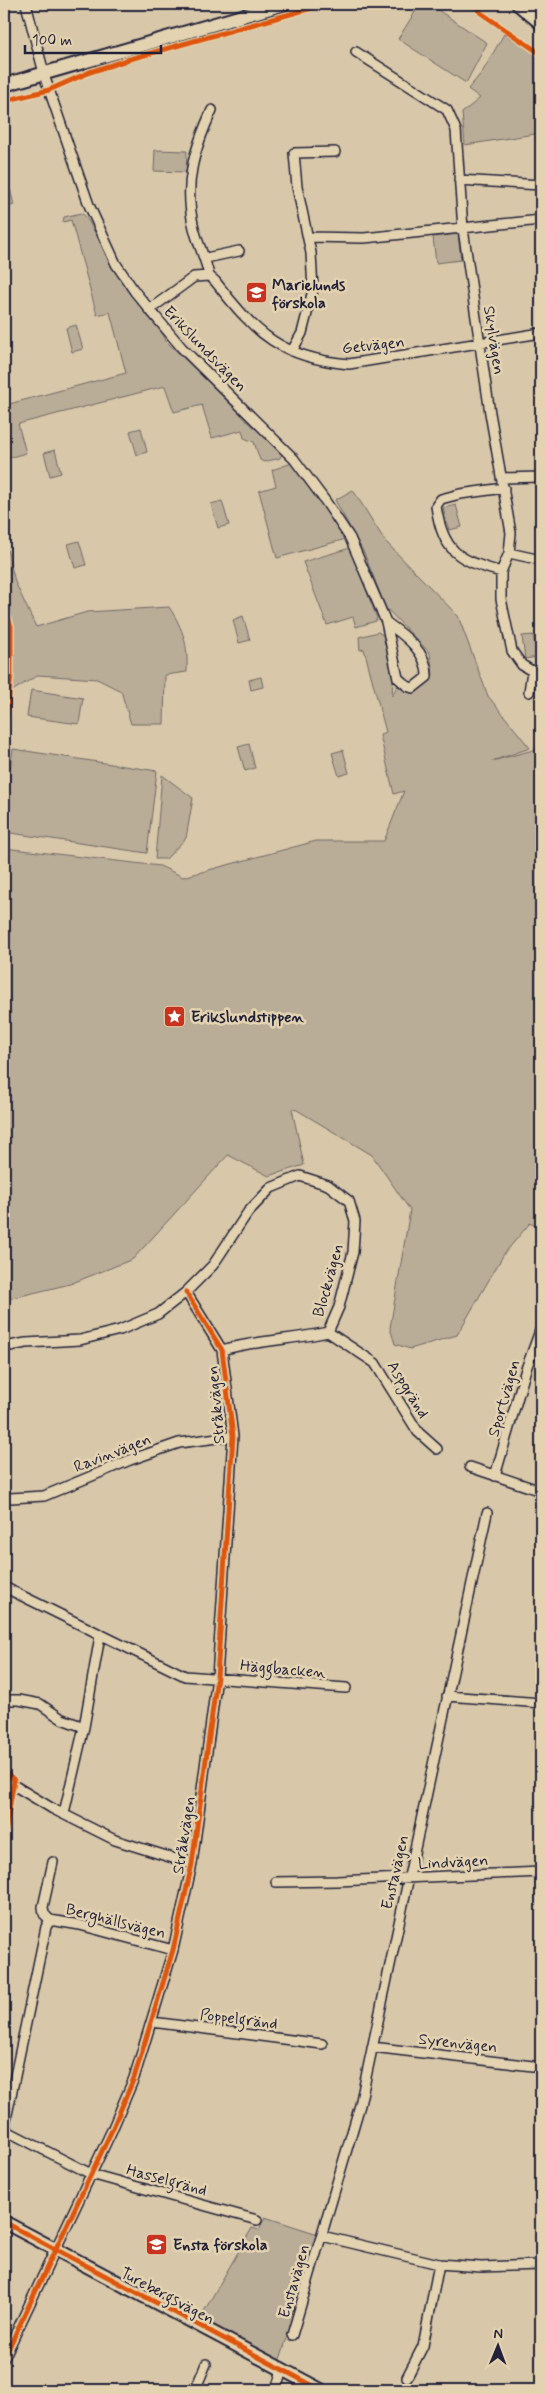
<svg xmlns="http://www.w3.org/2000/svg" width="545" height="2394" viewBox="0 0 545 2394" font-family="Mynerve,sans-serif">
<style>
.green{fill:#baad97;stroke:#6e6869}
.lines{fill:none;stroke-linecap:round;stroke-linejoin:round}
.street-casing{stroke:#22223b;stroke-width:12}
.secondary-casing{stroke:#22223b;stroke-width:16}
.street{stroke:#e4d3b0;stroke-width:9}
.secondary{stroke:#e4d3b0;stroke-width:12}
.cycleway-casing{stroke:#e4d3b0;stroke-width:8}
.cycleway{stroke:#de560e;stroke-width:5}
.labels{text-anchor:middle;stroke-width:5;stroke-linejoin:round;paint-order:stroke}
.poi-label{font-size:16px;font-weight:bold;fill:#22223b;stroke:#e4d3b0;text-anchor:start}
.street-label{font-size:16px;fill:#22223b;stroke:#e4d3b0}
</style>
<rect width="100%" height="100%" fill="#d8c8a9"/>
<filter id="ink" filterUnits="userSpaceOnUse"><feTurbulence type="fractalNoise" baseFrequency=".02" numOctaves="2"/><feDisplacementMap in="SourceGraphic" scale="10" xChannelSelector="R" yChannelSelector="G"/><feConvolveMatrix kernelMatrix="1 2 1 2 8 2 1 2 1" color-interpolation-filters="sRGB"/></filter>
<g filter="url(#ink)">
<!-- green -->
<path class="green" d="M 420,4 L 429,4 L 487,43 L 466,83 L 398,39 Z
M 504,34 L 541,56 L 541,133 L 465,145 L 462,113 L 480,98 L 468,89 L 483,71 Z
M 155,150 L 187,151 L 186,172 L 154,171 Z
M 8,181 L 14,205 L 4,208 L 4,183 Z
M 81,213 L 86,217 C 105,250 124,281 145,313 C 151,321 164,333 166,341 L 282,454 L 280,458 L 264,462 L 260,460 L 254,442 L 244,438 L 242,430 L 212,438 L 202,405 L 174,412 L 165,386 L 18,424 L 26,453 L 4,459 L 4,388 L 9,404 L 126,373 L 110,312 L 97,315 L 71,220 L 63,222 L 64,217 Z
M 458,234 L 461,260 L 436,263 L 433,237 Z
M 76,325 L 83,349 L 72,352 L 66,328 Z
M 141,428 L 147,452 L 137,455 L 130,431 Z
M 55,450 L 61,473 L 50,476 L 44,453 Z
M 292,463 L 346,539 L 277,558 L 259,491 L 276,486 L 272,470 Z
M 353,490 L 385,541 L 458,616 L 488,696 L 530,748 L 492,761 L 541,748 L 541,1229 L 530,1223 L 504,1254 L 457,1335 L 410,1349 L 395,1344 L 390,1328 L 410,1210 L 372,1155 L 297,1110 L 292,1109 L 304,1165 L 269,1176 L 228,1155 L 133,1259 L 70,1284 L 4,1300 L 4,848 L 160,866 L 183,877 L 316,841 L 384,841 L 404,791 L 394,794 L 380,735 L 386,732 L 364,649 L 360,650 L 359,637 L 378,632 L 383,635 L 393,678 L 392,696 L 397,686 L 409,692 L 433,675 L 430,653 L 386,608 L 364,553 L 335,500 Z
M 222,501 L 229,525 L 218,528 L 211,504 Z
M 456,505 L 462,527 L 449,530 L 443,508 Z
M 4,536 L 15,582 L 36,627 L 87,612 L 169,607 C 184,630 188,645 187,672 L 165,675 L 164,724 L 131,724 L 121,691 L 97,679 L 38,675 L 4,696 Z
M 79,541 L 86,565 L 75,568 L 68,544 Z
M 350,548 L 377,618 L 376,621 L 356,627 L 353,617 L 327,625 L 303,562 Z
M 243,616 L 250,640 L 239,643 L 233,620 Z
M 533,635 L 537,657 L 525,659 L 522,636 Z
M 261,677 L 263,687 L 251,690 L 249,680 Z
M 31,690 L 83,698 L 79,724 L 27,717 Z
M 249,744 L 255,768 L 245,771 L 238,747 Z
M 13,749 L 157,771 L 147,853 L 4,832 L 4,811 Z
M 343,750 L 349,773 L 339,776 L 332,753 Z
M 162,775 L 193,798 L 186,838 L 166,859 L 155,859 Z
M 265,2217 L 321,2235 L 279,2362 L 199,2320 L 252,2228 L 259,2230 Z"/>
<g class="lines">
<defs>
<path id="street" d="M 26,4 L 46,81 L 89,205 L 116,264 L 135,292 L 182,348 L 294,459 L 326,502 L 350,538 L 386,622 L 398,678 L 407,686 L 413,688 L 427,677 C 428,652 404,635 386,622
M 356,52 L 447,110 L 456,130 L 463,229 L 490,413 L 511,533 L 509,553 L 501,572 L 501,599 L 512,651 L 522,665 L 532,671 L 541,668
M 459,180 L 541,185
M 308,237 L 364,238 L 541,220
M 206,258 L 239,251
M 209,276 C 206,259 198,245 194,228 C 183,184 194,150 212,110
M 149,310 L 194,277 L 209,276 L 215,281 C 256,334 281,358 349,364 L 541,333
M 292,351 L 302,333 L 313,290 L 311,253 L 297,187 L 294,153 L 335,152
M 501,478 L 541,477
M 509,553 L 541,560
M 501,572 C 459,560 443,553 436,506 L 441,499 L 460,494 L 504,488
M 529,692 L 532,671
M 328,1332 L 375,1363 L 418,1432 L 437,1449
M 4,1347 L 26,1343 L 80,1340 L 120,1330 L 158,1314 L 186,1292 L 213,1265 L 248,1212 L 271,1188 L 300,1176 L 328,1185 L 349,1201 L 355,1221 L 353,1252 L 339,1307 L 328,1332
M 222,1350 C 257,1340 292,1340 328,1332
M 470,1467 L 541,1491
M 495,1476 L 526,1369 L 541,1328
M 4,1496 L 10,1498 L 44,1496 L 130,1460 L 179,1443 L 233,1436
M 4,1587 L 185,1676 L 346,1688
M 447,1696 L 541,1703
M 4,1700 L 19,1700 L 40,1704 L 62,1719 L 84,1727
M 15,1786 L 53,1809 L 115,1840 L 192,1864
M 64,1813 L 84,1727 L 100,1636
M 53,1862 L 43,1907 L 44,1914 L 50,1920 L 46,1927 L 5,2124 L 7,2131 L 91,2174 L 257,2220
M 276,1882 L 337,1881 L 541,1872
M 50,1920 L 80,1925 L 173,1950
M 152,2022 L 322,2044
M 372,2047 L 541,2067
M 322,2236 L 439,2264 L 481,2267 L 541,2265
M 292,2335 L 360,2105 L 487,1513
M 4,2358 L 112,2130 L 134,2078 L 173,1950 L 192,1864 L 217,1677 L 233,1436 L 222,1350 L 186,1292
M 407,2377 L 423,2346 L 439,2264
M 195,2390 L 206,2364
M 276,2390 L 282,2370"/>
<path id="secondary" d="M 518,4 L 541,23
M 4,85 L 284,4
M 4,2222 L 321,2390"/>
</defs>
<!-- street casing -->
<use href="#street" class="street-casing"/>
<!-- secondary casing -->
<use href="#secondary" class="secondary-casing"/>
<!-- street -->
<use href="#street" class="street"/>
<!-- secondary -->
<use href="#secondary" class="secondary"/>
<defs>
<path id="cycleway" d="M 473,4 L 481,13 L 541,54
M 4,101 L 49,90 L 90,72 L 130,59 L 326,4
M 4,607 L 11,626 L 11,675 L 4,739
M 4,1770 L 14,1780 L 4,1839
M 4,2222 L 321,2390
M 4,2358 L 112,2130 L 134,2078 L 173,1950 L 192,1864 L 217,1677 L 233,1436 L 222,1350 L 186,1292"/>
</defs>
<!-- cycleway casing -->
<use href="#cycleway" class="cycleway-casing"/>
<!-- cycleway -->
<use href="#cycleway" class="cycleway"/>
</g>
</g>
<!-- icons -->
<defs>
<symbol id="school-square" viewBox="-11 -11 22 22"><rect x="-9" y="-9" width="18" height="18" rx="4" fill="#c8321e" stroke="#e4d3b0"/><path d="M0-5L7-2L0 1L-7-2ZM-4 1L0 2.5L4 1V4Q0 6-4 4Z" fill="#fff"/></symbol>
<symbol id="sight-square" viewBox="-11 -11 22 22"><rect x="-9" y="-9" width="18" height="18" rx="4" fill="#c8321e" stroke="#e4d3b0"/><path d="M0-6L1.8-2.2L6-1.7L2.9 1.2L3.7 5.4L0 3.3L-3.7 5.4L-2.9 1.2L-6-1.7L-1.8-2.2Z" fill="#fff"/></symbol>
</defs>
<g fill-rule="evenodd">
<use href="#school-square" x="244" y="280" width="25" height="25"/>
<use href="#sight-square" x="162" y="1004" width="25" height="25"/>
<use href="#school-square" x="144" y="2232" width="25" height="25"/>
</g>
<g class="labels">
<!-- poi labels -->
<g class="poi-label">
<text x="272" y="290">Marielunds<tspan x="272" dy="18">förskola</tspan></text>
<text x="191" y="1022">Erikslundstippen</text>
<text x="173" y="2250">Ensta förskola</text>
</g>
<!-- street labels -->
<g class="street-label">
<text transform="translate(495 340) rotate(81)" y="6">Skylvägen</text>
<text transform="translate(373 344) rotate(-6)" y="6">Getvägen</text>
<text transform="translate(206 348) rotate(46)" y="6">Erikslundsvägen</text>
<text transform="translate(327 1280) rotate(-74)" y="6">Blockvägen</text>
<text transform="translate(409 1389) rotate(58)" y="6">Aspgränd</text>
<text transform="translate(503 1398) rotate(-74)" y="6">Sportvägen</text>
<text transform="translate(215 1405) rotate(-95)" y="6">Stråkvägen</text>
<text transform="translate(112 1452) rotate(-21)" y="6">Ravinvägen</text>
<text transform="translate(283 1668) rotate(5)" y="6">Häggbacken</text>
<text transform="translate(183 1835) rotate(-81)" y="6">Stråkvägen</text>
<text transform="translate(453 1861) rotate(-3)" y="6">Lindvägen</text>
<text transform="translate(394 1872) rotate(-77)" y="6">Enstavägen</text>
<text transform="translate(116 1920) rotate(14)" y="6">Berghällsvägen</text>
<text transform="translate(239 2018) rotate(7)" y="6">Poppelgränd</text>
<text transform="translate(458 2042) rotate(6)" y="6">Syrenvägen</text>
<text transform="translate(167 2179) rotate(15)" y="6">Hasselgränd</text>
<text transform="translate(293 2281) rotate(-74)" y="6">Enstavägen</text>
<text transform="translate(168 2295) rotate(28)" y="6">Turebergsvägen</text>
</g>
</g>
<!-- margin -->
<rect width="545" height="2394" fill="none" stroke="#e4d3b0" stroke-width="20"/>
<rect x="10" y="10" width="525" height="2374" fill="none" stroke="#22223b" stroke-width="2" filter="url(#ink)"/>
<!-- north arrow -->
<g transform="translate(498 2346) rotate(1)" stroke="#e4d3b0" stroke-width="4" paint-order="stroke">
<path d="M0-4L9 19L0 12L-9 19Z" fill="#22223b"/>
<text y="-8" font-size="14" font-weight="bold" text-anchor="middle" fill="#22223b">N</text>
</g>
<!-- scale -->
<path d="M25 45v8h136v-8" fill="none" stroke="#22223b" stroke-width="2.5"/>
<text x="32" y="45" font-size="15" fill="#22223b" stroke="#e4d3b0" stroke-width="4" paint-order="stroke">100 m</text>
</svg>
